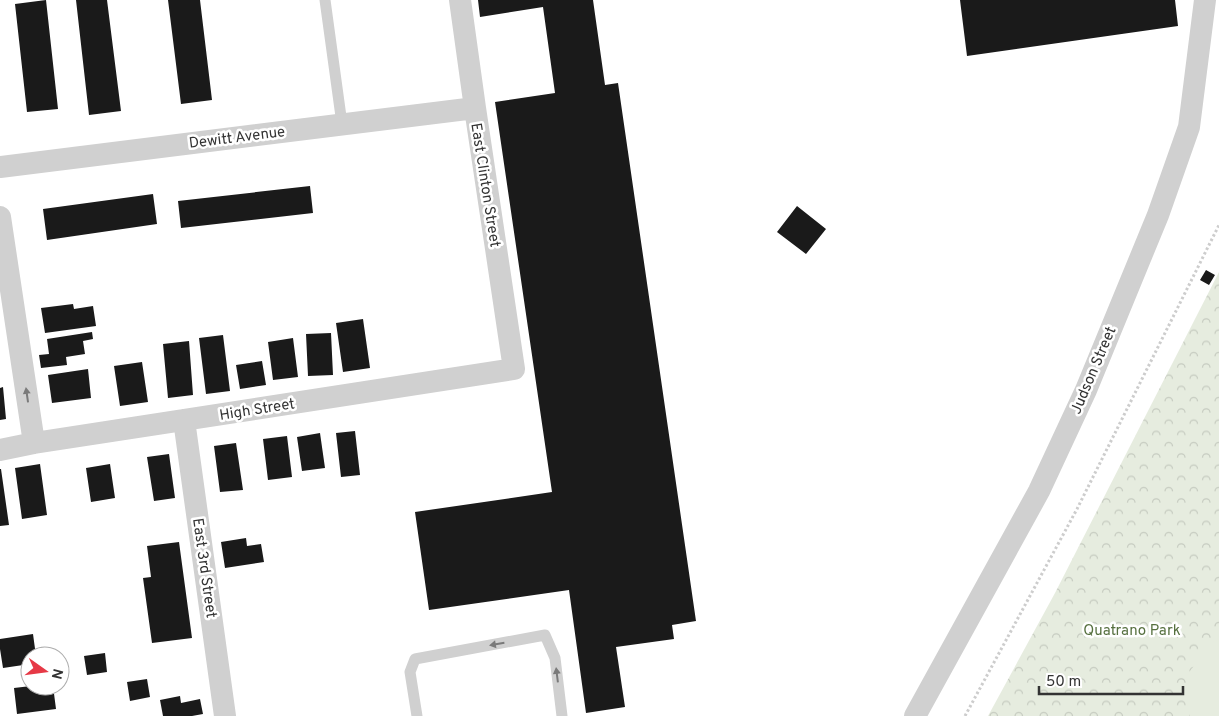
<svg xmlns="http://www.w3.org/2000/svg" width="1219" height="716" viewBox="0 0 1219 716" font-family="Overpass,sans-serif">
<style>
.park{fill:url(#park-crowns)}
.garden{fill:#e6ecdf}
.building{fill:#1a1a1a}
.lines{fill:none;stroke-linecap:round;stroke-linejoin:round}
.path{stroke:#cdcdcd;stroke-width:3;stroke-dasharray:2.5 2.5;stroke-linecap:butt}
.lane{stroke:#d0d0d0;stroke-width:11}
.street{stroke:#d0d0d0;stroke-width:22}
.oneway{fill:#7a7a7a}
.labels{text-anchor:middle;stroke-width:5;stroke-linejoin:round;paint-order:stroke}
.street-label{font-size:15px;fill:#333;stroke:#fff}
.park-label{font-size:15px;fill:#56703f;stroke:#fff}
</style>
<defs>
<pattern id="park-crowns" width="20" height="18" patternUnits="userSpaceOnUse" patternTransform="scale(1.25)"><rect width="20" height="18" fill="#e6ecdf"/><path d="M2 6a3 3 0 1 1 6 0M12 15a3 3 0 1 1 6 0" fill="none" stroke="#c6cbc0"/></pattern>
</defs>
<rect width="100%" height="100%" fill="#fff"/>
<!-- park -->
<path class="park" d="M 1219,272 L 1219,716 L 988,716 L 1055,593 Z"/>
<!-- garden -->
<path class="garden" d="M 1219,639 L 1219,716 L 1190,716 L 1187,706 L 1190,671 L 1212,642 Z"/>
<!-- building -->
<path class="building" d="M 46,0 L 58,109 L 27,112 L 15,4 Z
M 76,0 L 107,0 L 121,111 L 89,115 Z
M 168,0 L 200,0 L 212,100 L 181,104 Z
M 478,0 L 593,0 L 605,85 L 618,83 L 696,621 L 672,625 L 674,639 L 616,647 L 625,707 L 586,713 L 569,590 L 429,610 L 415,512 L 552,492 L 495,102 L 555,93 L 543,7 L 480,17 Z
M 960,0 L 1175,0 L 1178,26 L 967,56 Z
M 310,186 L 313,213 L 181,228 L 178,201 Z
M 153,194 L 157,224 L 47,240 L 43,209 Z
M 797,206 L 826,229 L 806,254 L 777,232 Z
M 1206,270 L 1215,275 L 1209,285 L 1200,280 Z
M 73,304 L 74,309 L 93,306 L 96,326 L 45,333 L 41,308 Z
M 363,319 L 370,368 L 343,372 L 336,323 Z
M 92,332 L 93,339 L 83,341 L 85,354 L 66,357 L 67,365 L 41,368 L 39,355 L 49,354 L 47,339 Z
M 331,333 L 333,375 L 308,376 L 306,334 Z
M 223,335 L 230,391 L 206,394 L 199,338 Z
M 293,338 L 298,377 L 273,380 L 268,342 Z
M 189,341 L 193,395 L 168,398 L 163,344 Z
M 262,361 L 266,385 L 240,389 L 236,365 Z
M 142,362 L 148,402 L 120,406 L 114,366 Z
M 88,369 L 91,398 L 52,403 L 48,375 Z
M 3,387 L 6,419 L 0,420 L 0,388 Z
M 355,431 L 360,475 L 341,477 L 336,433 Z
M 320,433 L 325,468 L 302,471 L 297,437 Z
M 287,436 L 292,477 L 268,480 L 263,439 Z
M 236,443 L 243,490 L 220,492 L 214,446 Z
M 169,454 L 175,498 L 154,501 L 147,457 Z
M 40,464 L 47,515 L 22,519 L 15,468 Z
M 110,464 L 115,498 L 91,502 L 86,468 Z
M 0,469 L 1,469 L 9,525 L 0,526 Z
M 246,538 L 247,546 L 261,544 L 264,562 L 225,568 L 221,542 Z
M 179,542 L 192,638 L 152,643 L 143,578 L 151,577 L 147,546 Z
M 33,634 L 36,656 L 30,656 L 30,664 L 3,668 L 0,649 L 0,639 Z
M 105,653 L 107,672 L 87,675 L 84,656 Z
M 147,679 L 150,697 L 130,701 L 127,682 Z
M 31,686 L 53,686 L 56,709 L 17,714 L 14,688 Z
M 180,696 L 181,703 L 200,699 L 203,714 L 192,716 L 163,716 L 160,700 Z"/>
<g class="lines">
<!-- path -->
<path class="path" d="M 965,716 L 1077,509 L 1219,225"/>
<!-- lane -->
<path class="lane" d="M 325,0 L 342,124
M 417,716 L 410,672 L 415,659 L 545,635 L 555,658 L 562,716"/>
<!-- street -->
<path class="street" d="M 0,167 L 475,108
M 0,217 L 34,443
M 184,420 L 225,716
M 0,450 L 34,443 L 514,369 L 475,108 L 460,0
M 915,716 L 1039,491 L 1086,390 L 1158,215 L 1189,127 L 1205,0"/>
</g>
<!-- one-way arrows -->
<defs><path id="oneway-solid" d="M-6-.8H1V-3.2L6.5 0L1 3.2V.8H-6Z" transform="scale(1.25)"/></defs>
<g class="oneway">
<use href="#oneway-solid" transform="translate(27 395) rotate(-98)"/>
<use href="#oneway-solid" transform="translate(497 644) rotate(170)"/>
<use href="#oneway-solid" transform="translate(557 675) rotate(-97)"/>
</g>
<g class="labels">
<!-- street labels -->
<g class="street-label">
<text transform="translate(237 137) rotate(-7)" y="5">Dewitt Avenue</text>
<text transform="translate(486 185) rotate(81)" y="5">East Clinton Street</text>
<text transform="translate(1093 370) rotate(-67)" y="5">Judson Street</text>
<text transform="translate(257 409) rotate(-9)" y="5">High Street</text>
<text transform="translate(205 568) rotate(82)" y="5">East 3rd Street</text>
</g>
<!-- park labels -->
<g class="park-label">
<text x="1132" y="635">Quatrano Park</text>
</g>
</g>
<!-- north arrow -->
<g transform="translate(45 671) rotate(104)"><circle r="24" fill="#ffffff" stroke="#adadad"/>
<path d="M0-4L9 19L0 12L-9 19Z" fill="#e63946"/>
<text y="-8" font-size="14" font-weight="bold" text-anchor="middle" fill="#333333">N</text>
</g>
<!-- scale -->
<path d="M1039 686v8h144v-8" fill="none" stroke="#333333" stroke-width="2.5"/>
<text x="1046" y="686" font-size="15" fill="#333333" stroke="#ffffff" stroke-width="4" paint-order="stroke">50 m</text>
</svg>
